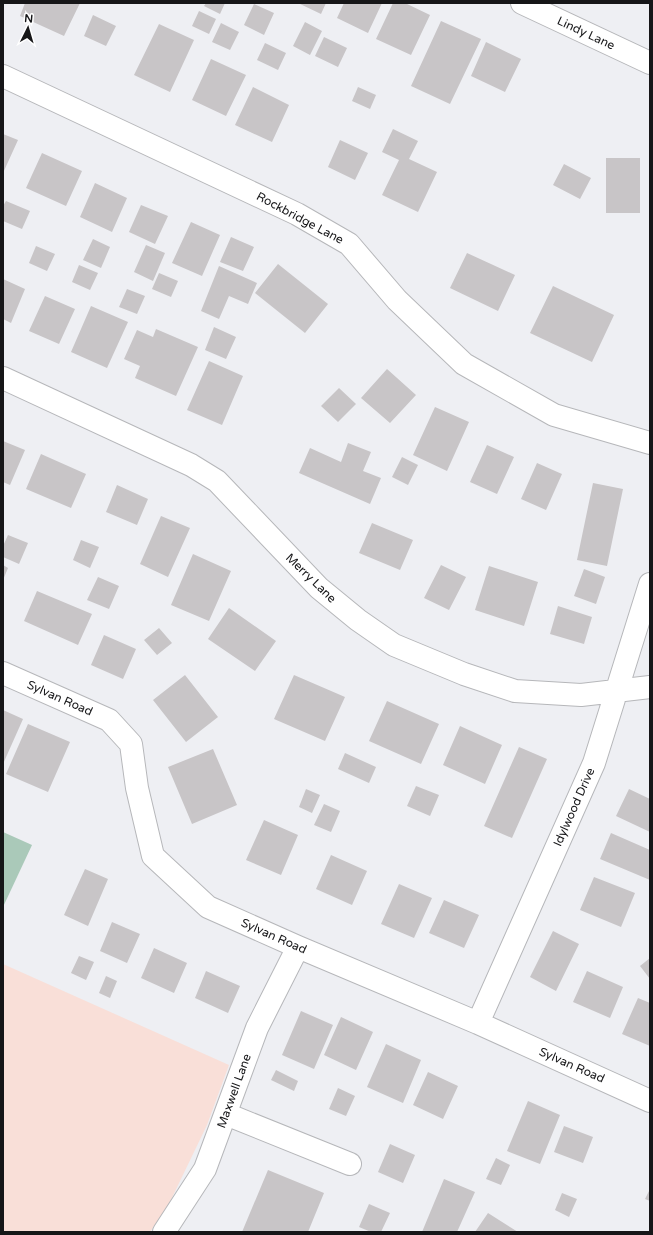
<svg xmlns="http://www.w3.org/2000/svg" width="653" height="1235" viewBox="0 0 653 1235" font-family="'Varela Round',sans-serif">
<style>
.commercial{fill:#f9dfd8}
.green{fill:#aac9b9}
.building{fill:#c8c5c7}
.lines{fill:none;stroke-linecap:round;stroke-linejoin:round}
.minor-casing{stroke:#b6b7ba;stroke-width:24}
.minor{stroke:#fff;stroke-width:22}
.labels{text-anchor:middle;stroke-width:4;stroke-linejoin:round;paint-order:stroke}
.street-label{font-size:12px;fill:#161618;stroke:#fff}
</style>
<rect width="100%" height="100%" fill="#eeeff3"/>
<!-- commercial -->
<path class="commercial" d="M 3,964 L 229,1065 L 207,1125 L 168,1206 L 150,1232 L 3,1232 Z"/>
<!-- green -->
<path class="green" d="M 3,832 L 32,845 L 3,907 Z"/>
<!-- building -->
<path class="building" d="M 25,3 L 80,3 L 64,36 L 20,16 Z
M 206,3 L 225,3 L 220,14 L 204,6 Z
M 298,3 L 326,3 L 321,14 Z
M 344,3 L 382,3 L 368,33 L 337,18 Z
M 393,3 L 405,3 L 430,15 L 411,55 L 376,39 Z
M 254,4 L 274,13 L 264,35 L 244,25 Z
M 199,11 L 216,19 L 209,34 L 192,26 Z
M 93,15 L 116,26 L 106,46 L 84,36 Z
M 441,21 L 481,39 L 450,104 L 411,86 Z
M 305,22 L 322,31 L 310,55 L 293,46 Z
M 221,23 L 239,32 L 230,50 L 212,42 Z
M 159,24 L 194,40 L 170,92 L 134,75 Z
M 324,37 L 347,48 L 338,67 L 315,56 Z
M 486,42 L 521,59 L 505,92 L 471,76 Z
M 265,43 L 286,53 L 278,70 L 257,60 Z
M 211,59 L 246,75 L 226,116 L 192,100 Z
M 253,87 L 289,105 L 272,142 L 235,125 Z
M 358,87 L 376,95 L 370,109 L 352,101 Z
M 393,129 L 418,141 L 409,159 L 437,172 L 418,212 L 382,195 L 399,160 L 382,152 Z
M 3,134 L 18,140 L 3,173 Z
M 340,140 L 368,153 L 355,180 L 328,167 Z
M 42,153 L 82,171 L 66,206 L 26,188 Z
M 606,158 L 640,158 L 640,213 L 606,213 Z
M 564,164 L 591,178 L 580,199 L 553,185 Z
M 95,183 L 127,198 L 112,232 L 80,217 Z
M 6,201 L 30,211 L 22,229 L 3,221 L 3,206 Z
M 141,205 L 168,216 L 155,244 L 129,232 Z
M 191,222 L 220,235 L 202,276 L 172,263 Z
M 231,237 L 254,247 L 243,271 L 220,262 Z
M 93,239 L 110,247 L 101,268 L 83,260 Z
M 146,245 L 165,253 L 153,281 L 134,272 Z
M 36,246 L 55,254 L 47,271 L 29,263 Z
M 467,253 L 515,275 L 498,311 L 450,288 Z
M 278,264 L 328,304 L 305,333 L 255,293 Z
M 79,265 L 98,273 L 90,290 L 72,282 Z
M 219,266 L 257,283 L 248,304 L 229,296 L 219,319 L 201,311 Z
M 159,273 L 178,281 L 171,297 L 152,289 Z
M 3,279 L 25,289 L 11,323 L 3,319 Z
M 553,286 L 614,315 L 592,362 L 530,333 Z
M 127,289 L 145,296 L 137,314 L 119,307 Z
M 45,296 L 75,309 L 59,344 L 29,331 Z
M 91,306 L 128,322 L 107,368 L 71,352 Z
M 214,327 L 236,337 L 226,359 L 205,350 Z
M 156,329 L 198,347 L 176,396 L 135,378 L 140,366 L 124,359 L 137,330 L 153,337 Z
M 209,361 L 243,376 L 222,425 L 187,410 Z
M 387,369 L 416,395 L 390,423 L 361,398 Z
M 339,388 L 356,404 L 338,422 L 321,406 Z
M 435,407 L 469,422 L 447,471 L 413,455 Z
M 3,441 L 25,450 L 10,485 L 3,482 Z
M 348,443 L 371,452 L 363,471 L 381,478 L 370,504 L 299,473 L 310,448 L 341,462 Z
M 487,445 L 514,457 L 497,494 L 470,482 Z
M 41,454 L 86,474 L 71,508 L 26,489 Z
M 402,457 L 418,465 L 408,485 L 392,477 Z
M 537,463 L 562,474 L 546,510 L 521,499 Z
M 593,483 L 623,489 L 607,566 L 577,560 Z
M 117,485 L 148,499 L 137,525 L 106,512 Z
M 161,516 L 190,528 L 168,577 L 140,564 Z
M 372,523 L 413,540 L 400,570 L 359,553 Z
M 8,535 L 28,543 L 19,564 L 3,557 L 3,546 Z
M 81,540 L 99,547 L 90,568 L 73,560 Z
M 193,554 L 231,571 L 209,621 L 171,605 Z
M 3,565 L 8,568 L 3,580 Z
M 441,565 L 466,577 L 449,610 L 424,598 Z
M 489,566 L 538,582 L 524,626 L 475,610 Z
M 584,569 L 605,577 L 596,604 L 574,596 Z
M 98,577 L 119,586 L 109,609 L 87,600 Z
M 37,591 L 92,614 L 78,645 L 24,621 Z
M 558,606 L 592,617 L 584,644 L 550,634 Z
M 229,608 L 276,641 L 255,671 L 208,639 Z
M 159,628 L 172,643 L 157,655 L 144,640 Z
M 104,635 L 136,649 L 123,679 L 91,665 Z
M 185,675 L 218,717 L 186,742 L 153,700 Z
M 294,675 L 345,697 L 325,741 L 274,719 Z
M 387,701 L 439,724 L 421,764 L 369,741 Z
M 3,710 L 23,719 L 3,764 Z
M 28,724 L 70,742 L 48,792 L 6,774 Z
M 460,726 L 502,745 L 485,784 L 443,765 Z
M 519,747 L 547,759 L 512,838 L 484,826 Z
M 213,749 L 237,805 L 192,824 L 168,767 Z
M 345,753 L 376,767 L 369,783 L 338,769 Z
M 416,786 L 439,795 L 430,816 L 407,806 Z
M 306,789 L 320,795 L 312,813 L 299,807 Z
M 629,789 L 650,799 L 650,832 L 616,816 Z
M 324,804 L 340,811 L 331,832 L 314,825 Z
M 264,820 L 298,835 L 281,875 L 246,860 Z
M 611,833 L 650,850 L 650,880 L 600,859 Z
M 331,855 L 367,871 L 352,905 L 316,889 Z
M 85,869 L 108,879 L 88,926 L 64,915 Z
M 594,877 L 635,893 L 621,927 L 580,910 Z
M 399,884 L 432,898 L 414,938 L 381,924 Z
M 444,900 L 479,915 L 464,948 L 429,933 Z
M 112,922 L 140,934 L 127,963 L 100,951 Z
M 553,931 L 579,944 L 556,991 L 530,977 Z
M 154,948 L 187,963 L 174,993 L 141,978 Z
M 79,956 L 94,962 L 86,980 L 71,973 Z
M 650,958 L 650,979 L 640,966 Z
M 206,971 L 240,986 L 228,1013 L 195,998 Z
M 587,971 L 623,987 L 610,1018 L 573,1002 Z
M 106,976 L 117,981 L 110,998 L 99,993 Z
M 638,998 L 650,1003 L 650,1046 L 622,1034 Z
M 301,1011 L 333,1025 L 314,1069 L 282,1055 Z
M 341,1017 L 373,1032 L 356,1070 L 324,1055 Z
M 386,1044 L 421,1060 L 403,1103 L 367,1087 Z
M 276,1070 L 298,1081 L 294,1091 L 271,1080 Z
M 428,1072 L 458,1086 L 443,1119 L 413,1105 Z
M 338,1088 L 355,1096 L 346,1116 L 329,1109 Z
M 528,1101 L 560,1115 L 540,1164 L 507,1151 Z
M 564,1126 L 593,1137 L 583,1163 L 554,1152 Z
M 390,1144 L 415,1155 L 403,1183 L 378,1172 Z
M 496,1158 L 510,1165 L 501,1185 L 486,1179 Z
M 268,1170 L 324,1193 L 308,1232 L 242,1232 Z
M 444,1179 L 475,1192 L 457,1232 L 422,1232 Z
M 650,1189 L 650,1201 L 645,1199 Z
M 562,1193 L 577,1199 L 569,1217 L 555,1210 Z
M 369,1204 L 390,1213 L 381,1232 L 371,1232 L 359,1227 Z
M 488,1213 L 518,1232 L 475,1232 Z"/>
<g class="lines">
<defs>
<path id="minor" d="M 522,3 L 650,63
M 3,76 L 297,214 L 349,244 L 397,300 L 464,364 L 554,415 L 650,443
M 3,378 L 191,465 L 217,481 L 319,588 L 358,620 L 394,645 L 464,674 L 515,691 L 581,695 L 650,687
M 3,673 L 109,720 L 131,744 L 137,788 L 153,856 L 208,907 L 298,947 L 478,1023 L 650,1101
M 478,1023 L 594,763 L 650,584
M 226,1114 L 350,1164
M 164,1232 L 205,1169 L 257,1028 L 298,947"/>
</defs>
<!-- minor casing -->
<use href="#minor" class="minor-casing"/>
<!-- minor -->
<use href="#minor" class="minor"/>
</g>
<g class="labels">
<!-- street labels -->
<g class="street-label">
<text transform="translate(586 33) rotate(25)" y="4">Lindy Lane</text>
<text transform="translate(300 218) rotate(28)" y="4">Rockbridge Lane</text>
<text transform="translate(311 578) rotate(44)" y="4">Merry Lane</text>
<text transform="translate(60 698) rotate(24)" y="4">Sylvan Road</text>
<text transform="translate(574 807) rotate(-66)" y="4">Idylwood Drive</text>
<text transform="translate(274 936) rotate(24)" y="4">Sylvan Road</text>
<text transform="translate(572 1065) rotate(24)" y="4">Sylvan Road</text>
<text transform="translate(234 1091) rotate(-70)" y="4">Maxwell Lane</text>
</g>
</g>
<!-- border -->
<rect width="653" height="1235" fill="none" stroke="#161618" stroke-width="8"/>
<!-- north arrow -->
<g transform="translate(28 28) rotate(5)" stroke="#ffffff" stroke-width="3" paint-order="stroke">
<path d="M0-3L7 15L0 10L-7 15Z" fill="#161618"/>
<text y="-6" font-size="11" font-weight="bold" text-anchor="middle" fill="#161618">N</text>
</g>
</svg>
